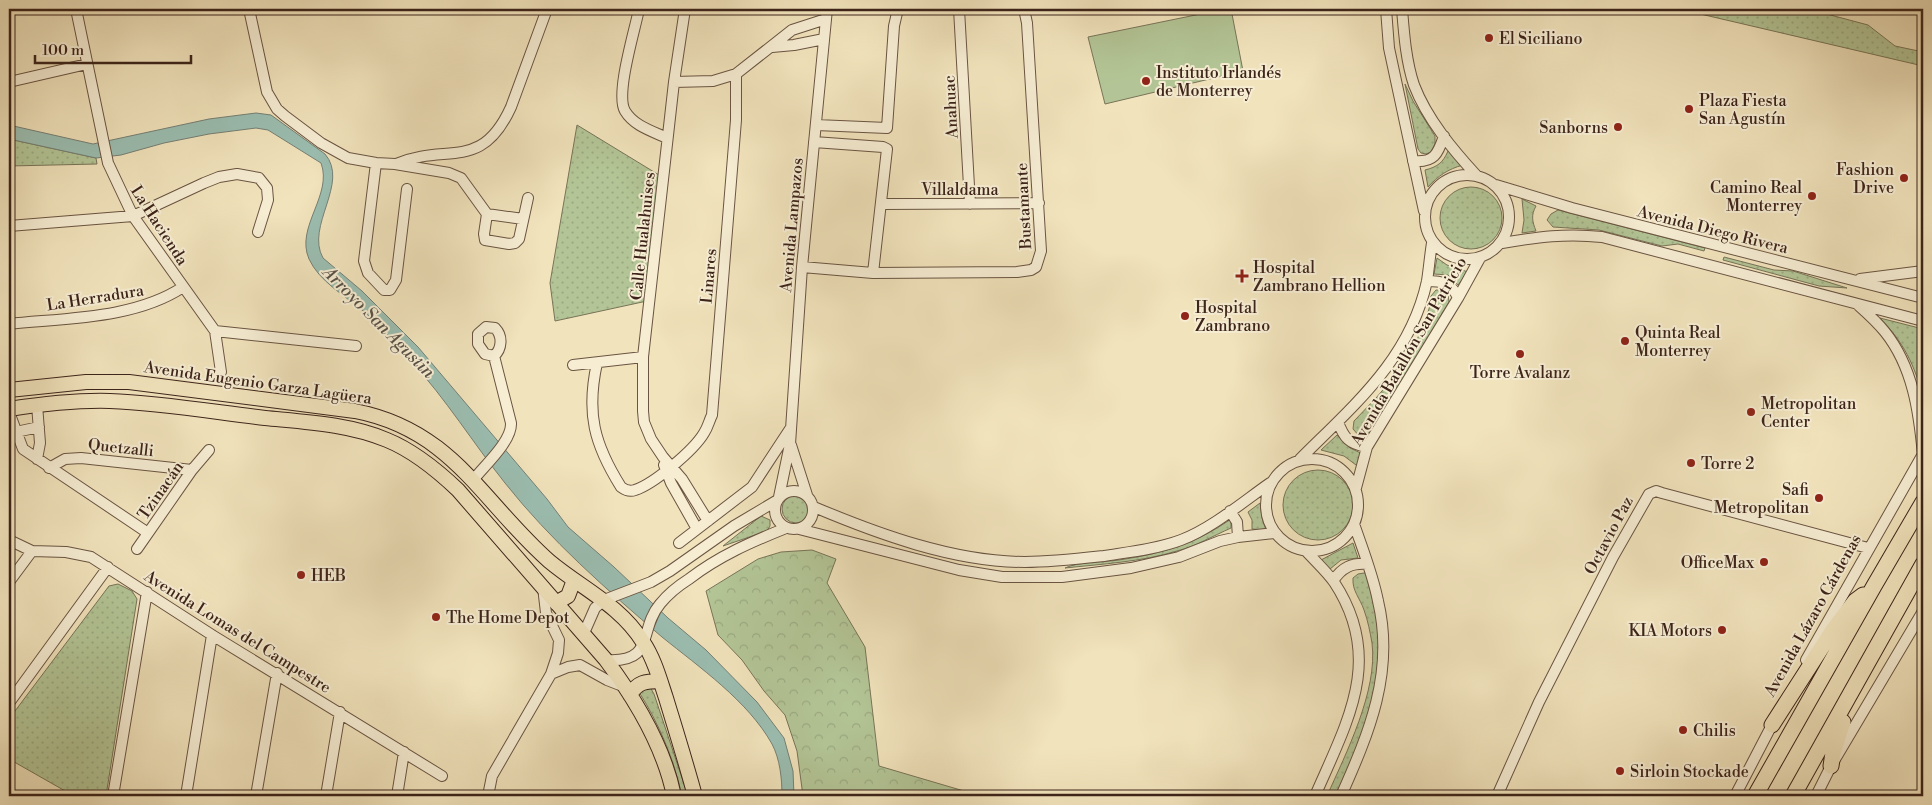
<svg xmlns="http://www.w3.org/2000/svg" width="1932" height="805" viewBox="0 0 1932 805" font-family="'Libre Bodoni',serif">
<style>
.green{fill:url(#green-dots);stroke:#787458}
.forest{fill:url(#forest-crowns);stroke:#787458}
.pitch{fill:#b3c596;stroke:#787458}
.water{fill:#9bbeb1;stroke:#758075}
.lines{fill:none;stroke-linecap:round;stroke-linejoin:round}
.minor-casing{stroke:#6a5442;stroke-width:12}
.major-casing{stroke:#3d241a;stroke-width:16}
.highway-casing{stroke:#3d241a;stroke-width:17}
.minor{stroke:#f6edd3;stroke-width:10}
.major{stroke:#f1e3bc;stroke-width:14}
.highway{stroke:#f1e3bc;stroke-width:15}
.poi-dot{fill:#8f2418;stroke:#f6edd3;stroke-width:2}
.labels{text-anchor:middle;stroke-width:4;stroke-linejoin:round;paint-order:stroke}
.poi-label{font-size:16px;fill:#3d241a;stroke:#f6edd3;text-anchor:start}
.street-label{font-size:16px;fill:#3d241a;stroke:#f6edd3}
.water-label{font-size:18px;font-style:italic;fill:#595247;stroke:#f6edd3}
</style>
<defs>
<pattern id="green-dots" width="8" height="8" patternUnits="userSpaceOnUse" patternTransform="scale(1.25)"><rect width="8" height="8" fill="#b3c596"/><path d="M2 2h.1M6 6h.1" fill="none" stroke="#9ba981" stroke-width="1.8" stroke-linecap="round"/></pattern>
<pattern id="forest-crowns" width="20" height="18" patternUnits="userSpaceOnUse" patternTransform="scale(1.25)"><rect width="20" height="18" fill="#b3c596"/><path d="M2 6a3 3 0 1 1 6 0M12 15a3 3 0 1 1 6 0" fill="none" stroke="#9ba981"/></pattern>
</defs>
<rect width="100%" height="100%" fill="#f1e3bc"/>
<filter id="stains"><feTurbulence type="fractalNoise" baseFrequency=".004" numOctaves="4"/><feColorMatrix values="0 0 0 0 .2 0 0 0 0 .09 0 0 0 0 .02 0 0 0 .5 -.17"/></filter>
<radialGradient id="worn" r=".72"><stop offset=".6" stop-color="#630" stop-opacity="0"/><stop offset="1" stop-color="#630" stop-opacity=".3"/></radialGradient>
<!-- green -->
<path class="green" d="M 1679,9 L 1808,9 L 1868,25 L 1895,46 L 1923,52 L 1923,66 Z
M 1405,84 L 1413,101 L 1435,136 L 1435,144 L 1431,152 L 1426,154 L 1421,153 L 1418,149 Z
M 577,125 L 659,175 L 647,301 L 555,321 L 550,283 Z
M 9,139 L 96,158 L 97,164 L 9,166 Z
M 1448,151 L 1463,165 C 1448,169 1438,176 1428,187 L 1425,170 C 1437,167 1443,163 1448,151 Z
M1440 218a31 31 0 1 1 62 0a31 31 0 1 1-62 0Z
M 1522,199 L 1536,206 C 1531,215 1532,221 1536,231 L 1522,233 L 1524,220 Z
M 1558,210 L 1705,248 L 1704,251 L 1678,244 L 1662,246 L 1599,230 L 1553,227 L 1547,220 L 1551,214 Z
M 1724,257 L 1774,270 L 1793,271 L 1847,288 L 1819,286 L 1723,260 Z
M 1437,258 L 1447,265 L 1468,272 L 1458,285 L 1448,275 L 1434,274 Z
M 1436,290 L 1444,290 L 1448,294 L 1449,302 L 1370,438 L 1360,437 L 1353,429 L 1354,421 L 1376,398 L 1399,371 L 1417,340 L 1429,309 L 1431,296 Z
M 1880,318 L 1923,329 L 1923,397 C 1914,364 1904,343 1880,318 Z
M 1337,435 L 1350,448 L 1367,456 L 1364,471 L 1344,456 L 1321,450 Z
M1283 505a35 35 0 1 1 70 0a35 35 0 1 1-70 0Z
M782 509a14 14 0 1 1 28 0a14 14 0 1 1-28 0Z
M 1260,503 L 1262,518 L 1266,530 L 1252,529 L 1252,520 L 1248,512 Z
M 761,516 L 770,520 L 770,526 L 767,531 L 723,546 Z
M 1231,519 L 1231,528 C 1213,536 1196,546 1177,551 C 1141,562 1102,564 1065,568 C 1077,562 1104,562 1119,560 C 1164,553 1193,545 1231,519 Z
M 1353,543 L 1358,558 L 1341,560 L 1330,569 L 1321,560 Z
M 1364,573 L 1371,575 C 1374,593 1380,613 1380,632 C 1381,694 1360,741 1336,796 L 1327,796 C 1346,753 1378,691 1372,643 C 1370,632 1368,621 1364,610 C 1360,598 1352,591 1353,578 L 1358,574 Z
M 118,584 L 132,591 L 137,599 L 106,796 L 74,796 L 9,759 L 9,719 L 109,586 Z
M 650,687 L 654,694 L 688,796 L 682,796 C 674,759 659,724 639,692 Z"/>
<!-- forest -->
<path class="forest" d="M 812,550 L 836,559 L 827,583 L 865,647 L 879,766 L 981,796 L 803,796 L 797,751 L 785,715 L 764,691 L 742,660 L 718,635 L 706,591 L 758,559 L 781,552 Z"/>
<!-- pitch -->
<path class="pitch" d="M 1225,9 L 1231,9 L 1243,71 L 1105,104 L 1088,37 Z"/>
<!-- water -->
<path class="water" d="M 256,113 L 271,115 L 325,154 C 350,183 305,226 323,258 L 362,291 L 418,347 L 547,499 L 568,527 L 614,567 L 668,618 L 706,650 L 757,702 L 784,738 L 793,771 L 794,796 L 782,796 C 782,779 780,759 772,744 C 748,701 699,667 662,637 C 607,590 550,540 505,483 C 473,443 446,399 411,361 C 396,344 380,325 362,310 C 344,295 319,281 309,259 C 295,227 333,195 321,163 L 268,130 L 256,128 L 209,134 L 164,143 L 121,155 L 96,158 L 9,139 L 9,125 L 93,144 L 209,119 Z"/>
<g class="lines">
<defs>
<path id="minor" d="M 76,9 L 108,163 L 133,216 L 215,331 L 221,372
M 249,9 L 267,92 L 277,109 L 285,116 L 321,143 L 348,158 L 376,163 L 395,164 L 449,173 L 461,178 L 487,214
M 639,9 C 635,30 615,94 625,111 C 634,126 652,131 667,138
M 685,9 L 674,82 L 643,357 L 643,411 L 644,422 L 651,439 L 663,457 L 682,479 L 708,521
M 959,9 L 970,204
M 1386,9 L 1389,48 L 1424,211
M 1402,9 C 1404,34 1406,61 1414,85 C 1427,119 1453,150 1477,176
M 772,47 L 794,45 L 824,39
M 9,82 L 87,64
M 674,82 L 713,81 L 736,74 L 792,30 L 826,19
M 816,125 L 887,128 L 894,26 L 897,13 L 900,9
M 814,142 L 883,147 L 887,149 L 873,273
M 1413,161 C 1434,163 1438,154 1444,136
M 376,163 L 364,261 L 368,273 L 384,290 L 390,290 L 396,280 L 407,189
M 396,164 C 447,142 481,173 511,107 L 547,9
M1425 217a42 42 0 1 1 84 0a42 42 0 1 1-84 0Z
M 1496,185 L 1572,208 L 1923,298
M 882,204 L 1039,203
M 487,214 L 484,234 L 485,240 L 509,244 L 515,243 L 519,239 L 528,198
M 487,214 L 523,219
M 9,226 L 133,216 L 204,183 L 219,177 L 237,174 L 259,178 L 267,188 L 268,200 L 258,232
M 1502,243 C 1538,237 1566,233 1602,237 L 1923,321
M 802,267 L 873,273 L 1017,272 L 1031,270 L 1036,267 L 1041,251 L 1027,23 L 1024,9
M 1860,279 L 1923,271
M 1427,281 C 1441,281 1452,283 1458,298
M 1858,305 C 1867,313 1877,322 1885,332 C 1913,367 1919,412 1923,455
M 9,324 C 65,318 135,319 183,287
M 486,327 L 495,328 C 503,336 502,349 494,356 L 485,354 L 478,344 L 478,334 Z
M 215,331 L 356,346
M 597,363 C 586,413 594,444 621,487 C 625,490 630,492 635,490 C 654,484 694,450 704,433 C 708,427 709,421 712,415 L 736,120 L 736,74
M 573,365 L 643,357
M 37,405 L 40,443 L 37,459
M 9,412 L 23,449 L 148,533
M 1338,422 C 1344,438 1349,444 1367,447
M 16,432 L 39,427
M 791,445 L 807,495
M1266 505a46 46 0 1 1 92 0a46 46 0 1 1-92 0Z
M 1300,459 C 1354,405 1410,359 1427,281 C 1429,268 1430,255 1432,243
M 664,465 L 671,483 L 697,529
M 49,468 L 65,459 L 81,458 L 192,470
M 474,479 C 485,465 512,441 511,423 L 494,356
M 1356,488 L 1367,447 L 1458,298 L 1480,258
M775 510a19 19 0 1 1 38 0a19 19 0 1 1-38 0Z
M 779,497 L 790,444 L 802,267 L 827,9
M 814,507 C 878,534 954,562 1025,562 C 1051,562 1077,559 1104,556 C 1129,552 1157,549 1181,540 C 1211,529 1244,501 1270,483
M 1230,511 L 1237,522 L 1238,537
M 799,529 L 959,570 L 1002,577 L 1062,577 L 1131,568 L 1179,557 L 1220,541 L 1238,537 L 1275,533
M 9,540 L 32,551 L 66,552 L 91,557 L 212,635 L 442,776
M 679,543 L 752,487 L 790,429
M 137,549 L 192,470 L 209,450
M 1306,551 C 1315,561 1326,571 1334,582 C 1385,659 1347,722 1315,796
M 1333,581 C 1342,567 1352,563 1367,564
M 9,582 L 32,551
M 584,633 L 595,608 L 604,600 L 651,582 L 670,571 L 734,526 L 776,501
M 606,660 C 656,663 638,630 660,604 C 668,594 678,586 689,579 C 719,556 751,542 786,528
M 1806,660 L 1923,454
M 551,674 L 568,667 L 580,665 L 607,680 L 625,687
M 9,703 L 108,567
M 9,793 L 14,796
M 113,796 L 147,592
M 186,796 L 212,635
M 256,796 L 277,673
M 326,796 L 340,712
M 397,796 L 404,752
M 488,796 L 492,776 L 551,674 L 558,653 L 559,640 L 546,613 L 543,587
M 1341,796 C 1369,733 1395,672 1378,601 C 1373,575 1363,550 1354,524
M 1497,796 L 1539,702 L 1613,557 L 1649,494 L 1656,491 L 1662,493 L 1868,548
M 1735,796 L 1774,721
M 1816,796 L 1831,766 L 1923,611"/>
<path id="major" d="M 9,390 L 86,382 L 129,382 L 355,411 C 453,430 482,502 549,561 C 581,588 620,605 643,642 C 654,658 660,680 666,698 C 676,731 686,763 695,796
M 9,409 C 42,404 77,400 110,401 C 162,403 214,412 265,418 C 306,422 349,424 387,440 C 414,451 437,470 458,490 L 606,660 C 636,700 664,747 674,796
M 556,603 L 568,596 L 574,580
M 630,695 C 637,682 646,681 660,681"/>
<path id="highway" d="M 1772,725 L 1833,630 L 1855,601 L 1863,595
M 1831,766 L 1833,753 L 1843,722
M 1755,796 L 1874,586 L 1923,502
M 1793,796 L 1923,564"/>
</defs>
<!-- minor casing -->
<use href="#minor" class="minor-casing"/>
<!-- major casing -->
<use href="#major" class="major-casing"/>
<!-- highway casing -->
<use href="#highway" class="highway-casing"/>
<!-- minor -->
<use href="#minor" class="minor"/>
<!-- major -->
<use href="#major" class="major"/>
<!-- highway -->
<use href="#highway" class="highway"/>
</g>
<!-- markers -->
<g class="poi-dot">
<circle cx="1489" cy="38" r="5"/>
<circle cx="1146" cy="81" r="5"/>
<circle cx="1689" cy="109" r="5"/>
<circle cx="1618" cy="127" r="5"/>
<circle cx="1904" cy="178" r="5"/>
<circle cx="1812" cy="196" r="5"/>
<path d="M1239.5 268.5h5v5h5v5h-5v5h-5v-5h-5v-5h5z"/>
<circle cx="1185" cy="316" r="5"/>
<circle cx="1625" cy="341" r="5"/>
<circle cx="1520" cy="354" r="5"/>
<circle cx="1751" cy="412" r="5"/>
<circle cx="1691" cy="463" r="5"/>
<circle cx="1819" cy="498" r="5"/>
<circle cx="1764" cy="562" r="5"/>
<circle cx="301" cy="575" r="5"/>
<circle cx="436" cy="617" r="5"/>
<circle cx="1722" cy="630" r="5"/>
<circle cx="1683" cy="730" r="5"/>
<circle cx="1620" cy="771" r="5"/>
</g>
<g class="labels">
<!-- poi labels -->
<g class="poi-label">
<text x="1499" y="44">El Siciliano</text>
<text x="1156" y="78">Instituto Irlandés<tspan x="1156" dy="18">de Monterrey</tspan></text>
<text x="1699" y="106">Plaza Fiesta<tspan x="1699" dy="18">San Agustín</tspan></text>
<text x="1608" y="133" text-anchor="end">Sanborns</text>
<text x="1894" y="175" text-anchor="end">Fashion<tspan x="1894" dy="18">Drive</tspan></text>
<text x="1802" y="193" text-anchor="end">Camino Real<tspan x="1802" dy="18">Monterrey</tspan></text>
<text x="1253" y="273">Hospital<tspan x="1253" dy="18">Zambrano Hellion</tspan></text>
<text x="1195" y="313">Hospital<tspan x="1195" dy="18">Zambrano</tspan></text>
<text x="1635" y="338">Quinta Real<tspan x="1635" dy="18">Monterrey</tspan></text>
<text x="1520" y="378" text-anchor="middle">Torre Avalanz</text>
<text x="1761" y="409">Metropolitan<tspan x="1761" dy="18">Center</tspan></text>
<text x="1701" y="469">Torre 2</text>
<text x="1809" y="495" text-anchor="end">Safi<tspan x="1809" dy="18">Metropolitan</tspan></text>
<text x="1754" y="568" text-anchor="end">OfficeMax</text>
<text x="311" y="581">HEB</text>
<text x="446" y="623">The Home Depot</text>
<text x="1712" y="636" text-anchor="end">KIA Motors</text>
<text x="1693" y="736">Chilis</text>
<text x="1630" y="777">Sirloin Stockade</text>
</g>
<!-- street labels -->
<g class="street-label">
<text transform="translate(950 107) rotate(-93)" y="6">Anahuac</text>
<text x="960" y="195">Villaldama</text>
<text transform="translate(1023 206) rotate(-93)" y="6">Bustamante</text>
<text transform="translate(160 225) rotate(57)" y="6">La Hacienda</text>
<text transform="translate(791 225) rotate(-85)" y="6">Avenida Lampazos</text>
<text transform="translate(1713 229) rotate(14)" y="6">Avenida Diego Rivera</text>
<text transform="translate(642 236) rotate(-84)" y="6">Calle Hualahuises</text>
<text transform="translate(708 276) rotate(-85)" y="6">Linares</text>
<text transform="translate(95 297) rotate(-9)" y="6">La Herradura</text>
<text transform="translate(1408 351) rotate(-60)" y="6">Avenida Batallón San Patricio</text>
<text transform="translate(258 382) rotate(8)" y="6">Avenida Eugenio Garza Lagüera</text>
<text transform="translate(121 447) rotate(6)" y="6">Quetzalli</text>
<text transform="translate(160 490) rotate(-55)" y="6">Tzinacán</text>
<text transform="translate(1608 535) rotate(-62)" y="6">Octavio Paz</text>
<text transform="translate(1812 615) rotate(-61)" y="6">Avenida Lázaro Cárdenas</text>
<text transform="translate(238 631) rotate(32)" y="6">Avenida Lomas del Campestre</text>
</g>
<!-- water labels -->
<g class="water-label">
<text transform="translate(379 322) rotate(45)" y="6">Arroyo San Agustin</text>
</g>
</g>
<!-- margin -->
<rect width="1932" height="805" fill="none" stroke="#f1e3bc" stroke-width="30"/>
<rect x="10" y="10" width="1912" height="785" fill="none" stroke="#3d241a" stroke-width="2.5"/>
<rect x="15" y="15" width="1902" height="775" fill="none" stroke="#3d241a"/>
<!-- scale -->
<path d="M35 55v8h156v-8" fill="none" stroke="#3d241a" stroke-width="2.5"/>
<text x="42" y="55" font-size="15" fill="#3d241a" stroke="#f6edd3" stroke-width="4" paint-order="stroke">100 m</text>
<rect width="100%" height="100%" filter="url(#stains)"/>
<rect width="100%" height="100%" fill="url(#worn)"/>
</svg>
